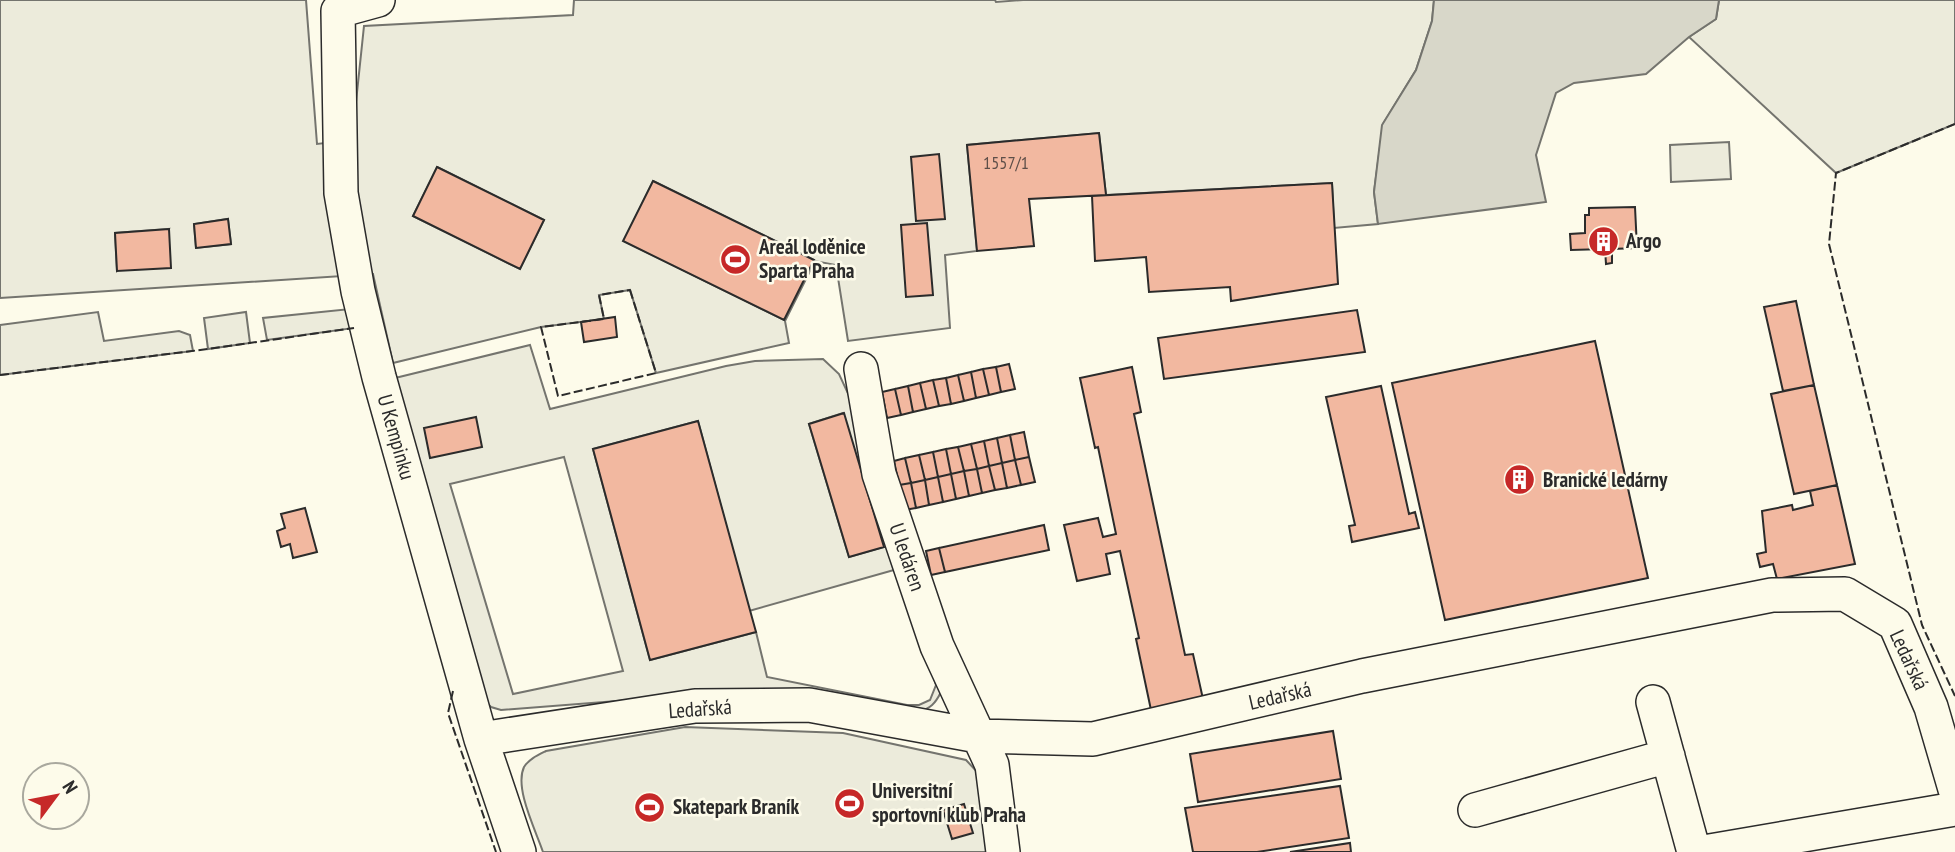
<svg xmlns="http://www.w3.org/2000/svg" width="1955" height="852" viewBox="0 0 1955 852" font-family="'PT Sans Narrow',sans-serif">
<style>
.green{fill:#ecebdb;stroke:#74746e;stroke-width:2;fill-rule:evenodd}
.water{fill:#d8d7c9;stroke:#74746e;stroke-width:2}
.building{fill:#f2b8a0;stroke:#2b2b2b;stroke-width:2}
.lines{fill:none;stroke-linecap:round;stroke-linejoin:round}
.minor-casing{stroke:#2b2b2b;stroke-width:36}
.minor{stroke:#fdfbea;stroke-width:33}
.fence{stroke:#2b2b2b;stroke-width:2;stroke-dasharray:9 3.5;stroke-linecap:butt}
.labels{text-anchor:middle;stroke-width:5;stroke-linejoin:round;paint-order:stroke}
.number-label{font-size:18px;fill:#5d4e48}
.poi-label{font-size:21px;font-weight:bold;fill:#2b2b2b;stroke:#fdfbea;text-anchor:start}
.street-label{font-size:21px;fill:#2b2b2b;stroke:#fdfbea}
</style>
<rect width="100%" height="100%" fill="#fdfbea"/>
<!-- green -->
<path class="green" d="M 0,0 L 306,0 L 317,144 L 352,140 L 364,26 L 573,15 L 574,0 L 995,0 L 996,2 L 1023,0 L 1434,0 L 1432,21 L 1416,70 L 1383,124 L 1374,192 L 1378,224 L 1334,228 L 1332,183 L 1106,195 L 1099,133 L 967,145 L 977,251 L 945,255 L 950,328 L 848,341 L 836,265 L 815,261 L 785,321 L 789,343 L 656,373 L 630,290 L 599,295 L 604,319 L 541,327 L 393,363 L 373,274 L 0,298 ZM 437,167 L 544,220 L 520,269 L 413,216 ZM 653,181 L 814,260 L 784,320 L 624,241 ZM 228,219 L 231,244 L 196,248 L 194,224 ZM 168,229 L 117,271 L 115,233 Z
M 1719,0 L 1955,0 L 1955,124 L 1836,173 L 1689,37 L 1716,19 Z
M 1729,142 L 1731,179 L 1671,182 L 1670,145 Z
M 350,309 L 354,328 L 267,340 L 263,318 Z
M 98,312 L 104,341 L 179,331 L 190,335 L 193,351 L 0,375 L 0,325 Z
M 246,312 L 250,343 L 208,349 L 204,318 Z
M 530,345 L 550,409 L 726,366 L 755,361 L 823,359 L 839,374 L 852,402 L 941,692 C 935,704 931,708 918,712 L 771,689 L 501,710 L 491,707 L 484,700 L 391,379 ZM 843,413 L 883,547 L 849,557 L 809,424 ZM 698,421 L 749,611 L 901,568 L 936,685 L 930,700 L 919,705 L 907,705 L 767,677 L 756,632 L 650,660 L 593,449 ZM 564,457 L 623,671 L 513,694 L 450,484 Z
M 685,727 L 843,733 L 966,760 L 980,775 L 996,852 L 543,852 C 536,831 514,788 524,767 C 529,759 538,755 546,751 Z"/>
<!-- water -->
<path class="water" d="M 1434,0 L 1719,0 L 1716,19 L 1689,37 L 1646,74 L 1574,83 L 1556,93 L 1536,155 L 1546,202 L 1378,224 L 1374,192 L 1382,125 L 1416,70 L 1432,21 Z"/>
<!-- building -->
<path class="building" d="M 1099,133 L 1106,195 L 1029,199 L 1034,246 L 977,251 L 967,145 Z
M 939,154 L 945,219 L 916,221 L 911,157 Z
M 437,167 L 544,220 L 520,269 L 413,216 Z
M 653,181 L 814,260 L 784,320 L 623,241 Z
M 1332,183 L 1338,284 L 1231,301 L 1230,287 L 1149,292 L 1146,257 L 1095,261 L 1092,196 Z
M 1635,207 L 1637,248 L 1612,249 L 1612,263 L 1606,264 L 1605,249 L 1571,250 L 1570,234 L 1585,233 L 1585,215 L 1589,215 L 1589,208 Z
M 228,219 L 231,244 L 196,248 L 194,224 Z
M 927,223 L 933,295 L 906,297 L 901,225 Z
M 169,229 L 171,268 L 117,271 L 115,233 Z
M 1796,301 L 1814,385 L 1783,391 L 1764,307 Z
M 1357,310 L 1365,352 L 1164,379 L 1158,338 Z
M 615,317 L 617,337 L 584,342 L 581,322 Z
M 1595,341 L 1648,578 L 1445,620 L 1392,383 Z
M 1009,364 L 1015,389 L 1001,392 L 996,367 Z
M 996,367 L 1001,392 L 989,395 L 983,369 Z
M 1132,367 L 1141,412 L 1134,414 L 1185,655 L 1193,654 L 1203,699 L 1151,710 L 1136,639 L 1139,638 L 1120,551 L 1106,554 L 1110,574 L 1077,581 L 1064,525 L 1098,518 L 1103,537 L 1116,534 L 1098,447 L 1095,448 L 1080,378 Z
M 983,369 L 989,395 L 976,398 L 971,372 Z
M 971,372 L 976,398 L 964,401 L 958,375 Z
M 958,375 L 964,401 L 951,404 L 946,378 Z
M 946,378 L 951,404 L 939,406 L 933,380 Z
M 933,380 L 939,406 L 926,409 L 920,383 Z
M 920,383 L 926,409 L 913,412 L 908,386 Z
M 1814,385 L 1837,485 L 1794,494 L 1771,394 Z
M 908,386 L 913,412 L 901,415 L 895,389 Z
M 1381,386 L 1409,514 L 1415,512 L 1419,528 L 1352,542 L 1349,526 L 1355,525 L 1326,397 Z
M 895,389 L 901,415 L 887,418 L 882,392 Z
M 844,413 L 884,547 L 849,557 L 809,424 Z
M 476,417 L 482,447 L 430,458 L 424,428 Z
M 698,421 L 756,632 L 650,660 L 593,449 Z
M 1024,432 L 1029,457 L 1015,460 L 1010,435 Z
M 1010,435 L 1015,460 L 1002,463 L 997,438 Z
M 997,438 L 1002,463 L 989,466 L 984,441 Z
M 984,441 L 989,466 L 977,469 L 971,444 Z
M 971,444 L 977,469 L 964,471 L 958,447 Z
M 958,447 L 964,471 L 951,474 L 946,449 Z
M 946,449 L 951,474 L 938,477 L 933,452 Z
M 933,452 L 938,477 L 925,480 L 919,455 Z
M 919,455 L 925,480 L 911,483 L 905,458 Z
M 1029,457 L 1035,482 L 1021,485 L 1015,460 Z
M 905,458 L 911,483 L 899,485 L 894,461 Z
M 1015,460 L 1021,485 L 1007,488 L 1002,463 Z
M 1002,463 L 1007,488 L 995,490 L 989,466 Z
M 989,466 L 995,490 L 982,493 L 977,469 Z
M 977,469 L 982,493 L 969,496 L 964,471 Z
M 964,471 L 969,496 L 956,499 L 951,474 Z
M 951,474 L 956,499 L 943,502 L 938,477 Z
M 938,477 L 943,502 L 929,505 L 925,480 Z
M 925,480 L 929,505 L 916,508 L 911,483 Z
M 911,483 L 916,508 L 904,510 L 899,485 Z
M 1837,485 L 1855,564 L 1777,579 L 1773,564 L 1760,567 L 1757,554 L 1766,552 L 1762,511 L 1792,505 L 1793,510 L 1813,505 L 1810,491 Z
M 305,508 L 317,552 L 293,558 L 290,544 L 281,547 L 277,531 L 285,528 L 281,514 Z
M 1044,525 L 1049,550 L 945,572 L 939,548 Z
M 939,548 L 945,572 L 931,575 L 926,551 Z
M 1333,731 L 1341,779 L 1198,802 L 1190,754 Z
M 1340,786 L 1349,838 L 1257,852 L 1193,852 L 1185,808 Z
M 964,804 L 973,833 L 952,839 L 943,810 Z
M 1350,843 L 1351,852 L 1290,852 Z"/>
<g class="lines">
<defs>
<path id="minor" d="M 378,0 L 338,11 L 341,193 L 358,291 L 379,377 L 465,682 L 481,739 L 519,852
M 861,369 L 879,474 L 937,646 L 992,765 L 1003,852
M 1653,702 L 1694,852
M 481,739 L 695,706 L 809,705 L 978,736 L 1093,739 L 1362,676 L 1772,595 L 1845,594 L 1895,624 L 1931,707 L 1955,789
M 1475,810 L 1668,756
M 1704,852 L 1955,809"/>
</defs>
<!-- minor casing -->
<use href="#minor" class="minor-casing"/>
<!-- minor -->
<use href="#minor" class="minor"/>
<!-- fence -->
<path class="fence" d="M 1955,124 L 1836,173 L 1829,244 L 1922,625 L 1955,696
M 630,290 L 656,373 L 558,396 L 541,327 L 604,319 L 599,295 Z
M 0,375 L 208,349 L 354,328
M 453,691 L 448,713 L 496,852"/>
</g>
<!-- icons -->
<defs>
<symbol id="building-disc" viewBox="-11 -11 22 22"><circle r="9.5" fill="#c62828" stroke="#fdfbea"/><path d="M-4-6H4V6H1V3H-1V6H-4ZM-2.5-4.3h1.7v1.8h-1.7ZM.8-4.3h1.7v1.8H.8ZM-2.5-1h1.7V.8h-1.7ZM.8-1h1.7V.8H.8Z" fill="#fff"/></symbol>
<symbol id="stadium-disc" viewBox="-11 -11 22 22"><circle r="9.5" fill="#c62828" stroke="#fdfbea"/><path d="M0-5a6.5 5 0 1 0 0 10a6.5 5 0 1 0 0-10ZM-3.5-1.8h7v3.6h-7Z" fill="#fff"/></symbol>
</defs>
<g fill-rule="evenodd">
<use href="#building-disc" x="1586" y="224" width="35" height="35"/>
<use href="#stadium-disc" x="718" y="242" width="35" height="35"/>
<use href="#building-disc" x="1502" y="462" width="35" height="35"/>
<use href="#stadium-disc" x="832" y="786" width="35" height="35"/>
<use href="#stadium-disc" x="632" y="790" width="35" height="35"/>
</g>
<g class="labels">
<!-- number labels -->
<g class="number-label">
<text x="1006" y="169">1557/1</text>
</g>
<!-- poi labels -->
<g class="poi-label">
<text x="1626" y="248">Argo</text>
<text x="759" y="254">Areál loděnice<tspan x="759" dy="24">Sparta Praha</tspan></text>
<text x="1543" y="487">Branické ledárny</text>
<text x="872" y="798">Universitní<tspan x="872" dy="24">sportovní klub Praha</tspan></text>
<text x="673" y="814">Skatepark Braník</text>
</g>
<!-- street labels -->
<g class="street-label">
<text transform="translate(396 437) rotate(74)" y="7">U Kempinku</text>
<text transform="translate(907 557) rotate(71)" y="7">U ledáren</text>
<text transform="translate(1909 660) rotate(65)" y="7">Ledařská</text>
<text transform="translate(1280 696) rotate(-13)" y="7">Ledařská</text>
<text transform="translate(700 709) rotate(-4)" y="7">Ledařská</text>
</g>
</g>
<!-- north arrow -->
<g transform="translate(56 796) rotate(58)"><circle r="33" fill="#fdfbea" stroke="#a9a89e" stroke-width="2"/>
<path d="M0-5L12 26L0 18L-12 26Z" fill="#c62828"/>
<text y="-10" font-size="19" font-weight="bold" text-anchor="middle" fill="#2b2b2b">N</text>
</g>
</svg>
